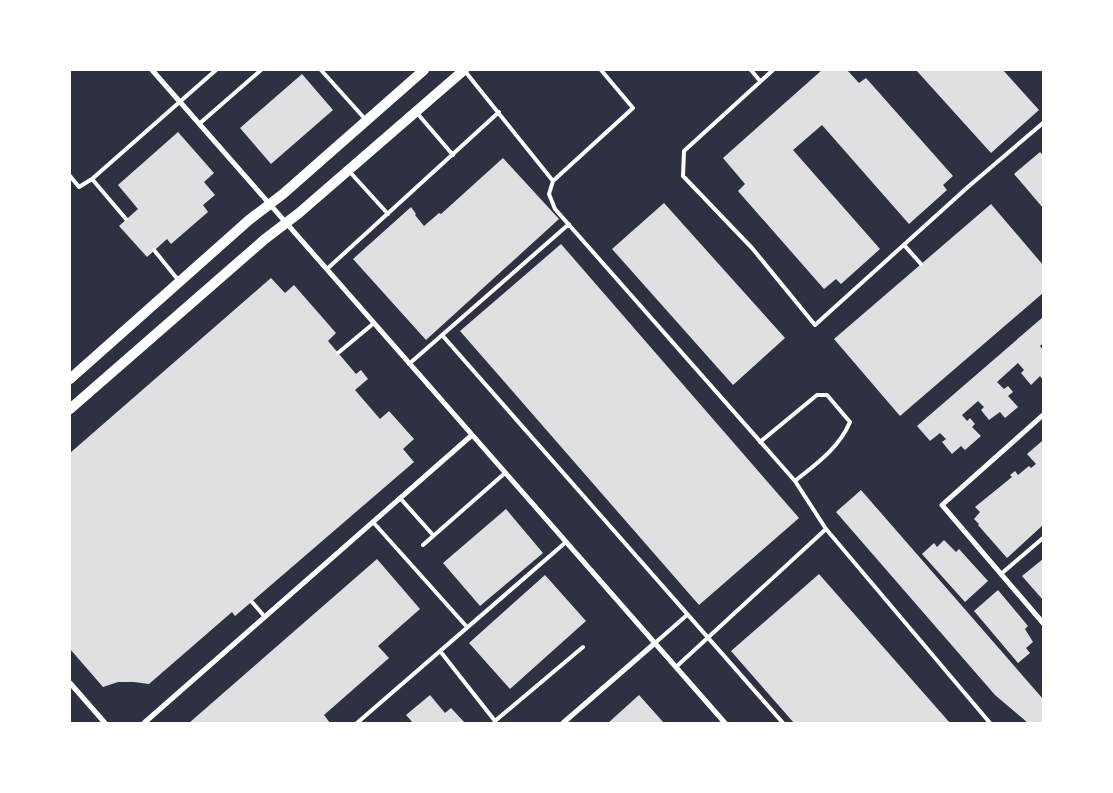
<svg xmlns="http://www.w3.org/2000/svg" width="1113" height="793" viewBox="0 0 1113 793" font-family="Signika,sans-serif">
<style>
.building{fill:#e0e0e3}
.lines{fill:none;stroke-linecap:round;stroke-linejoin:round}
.service{stroke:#fff;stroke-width:4}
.minor{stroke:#fff;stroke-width:5}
.secondary{stroke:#fff;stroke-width:10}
</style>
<rect width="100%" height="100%" fill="#2d3142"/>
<!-- building -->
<path class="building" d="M 822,70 L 847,70 L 859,83 L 866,78 L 953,176 L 943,185 L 947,190 L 909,224 L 822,125 L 793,150 L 880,249 L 841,284 L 836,279 L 824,289 L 738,191 L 745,184 L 723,158 Z
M 916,70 L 1003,70 L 1039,110 L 991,153 Z
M 302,74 L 333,110 L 271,164 L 240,128 Z
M 178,132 L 214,173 L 204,182 L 215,195 L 203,205 L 208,212 L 171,244 L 167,239 L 147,257 L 119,226 L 138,209 L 118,185 Z
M 1040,152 L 1043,155 L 1043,208 L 1014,174 Z
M 503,158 L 559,219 L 426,340 L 353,259 L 411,207 L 416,214 L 415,215 L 424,226 L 439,213 L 441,214 Z
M 664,203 L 785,338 L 733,385 L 612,249 Z
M 991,204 L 1043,265 L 1043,293 L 900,416 L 834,339 Z
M 561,244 L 799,518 L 699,605 L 460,331 Z
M 271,278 L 285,293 L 294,285 L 336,333 L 328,341 L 356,374 L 361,370 L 368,379 L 355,390 L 380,419 L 389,411 L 414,439 L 403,449 L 414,462 L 235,616 L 232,612 L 149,684 L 134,682 L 118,682 L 103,687 L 70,649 L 70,453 Z
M 1043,317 L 1043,343 L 1040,346 L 1043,350 L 1043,380 L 1040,376 L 1031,385 L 1021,373 L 1024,370 L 1018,363 L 997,382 L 1004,389 L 1008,386 L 1013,392 L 1008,396 L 1018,407 L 1005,418 L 1000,412 L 989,420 L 981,410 L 984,407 L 978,401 L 962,415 L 967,421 L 970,418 L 975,424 L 972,427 L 981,436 L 965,450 L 961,446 L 952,454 L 942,442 L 946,439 L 940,433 L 930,441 L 917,426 Z
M 1042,441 L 1043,525 L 1007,558 L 978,525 L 979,524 L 974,519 L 980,512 L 975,507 L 1012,477 L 1010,475 L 1015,471 L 1018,475 L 1029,466 L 1031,468 L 1036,464 L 1027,454 Z
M 861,490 L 1043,699 L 1043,723 L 1028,723 L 995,695 L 836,512 Z
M 506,509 L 543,553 L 480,606 L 443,563 Z
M 944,540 L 956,552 L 959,549 L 988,581 L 965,602 L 922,554 L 934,543 L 937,547 Z
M 377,559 L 420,609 L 378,646 L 389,658 L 324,715 L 330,723 L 189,723 Z
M 1043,559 L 1043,600 L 1022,576 Z
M 819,574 L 950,723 L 794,723 L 731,651 Z
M 545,575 L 586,621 L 510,689 L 469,643 Z
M 998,590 L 1028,626 L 1025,629 L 1033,642 L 1026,648 L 1030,653 L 1018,663 L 974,611 Z
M 430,695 L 445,713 L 451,708 L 465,723 L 413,723 L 406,715 Z
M 639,695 L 664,723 L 608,723 Z"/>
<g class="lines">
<!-- service -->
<path class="service" d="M 321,70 L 366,120
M 464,70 L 553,181
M 601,70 L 633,108 L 553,181 L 549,194 L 555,209 L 795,481 L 826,529 L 990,723
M 751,70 L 760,81
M 773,70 L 684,151 L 683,176 L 752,248 L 815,325 L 969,186 L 1043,123
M 417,113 L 453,155
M 199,124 L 261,70
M 349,171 L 388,214
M 70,176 L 79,187 L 92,179 L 216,70
M 92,179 L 126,219
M 904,245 L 921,264
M 154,250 L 179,281
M 327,269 L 499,112
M 442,335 L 783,723
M 338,353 L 374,323
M 409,364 L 569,224
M 760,442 L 817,395 L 827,395 L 850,422 C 839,448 816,464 795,481
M 400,498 L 433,535
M 373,522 L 467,627
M 423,545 L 505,473
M 1001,574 L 1043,538
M 252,602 L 265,617
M 655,643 L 687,615
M 440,651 L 495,721
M 676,667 L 826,529
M 495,721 L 583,647
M 357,723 L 566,542"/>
<!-- minor -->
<path class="minor" d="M 152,70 L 725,723
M 1043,415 L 942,505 L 1043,623
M 70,683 L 105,723
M 144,723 L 472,435
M 563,723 L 655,643"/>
<!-- secondary -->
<path class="secondary" d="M 70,379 L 249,220 L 283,194 L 424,70
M 70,409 L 265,239 L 299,213 L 464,70"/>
</g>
<!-- border -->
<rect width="1113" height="793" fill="none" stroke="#ffffff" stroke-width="142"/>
</svg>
